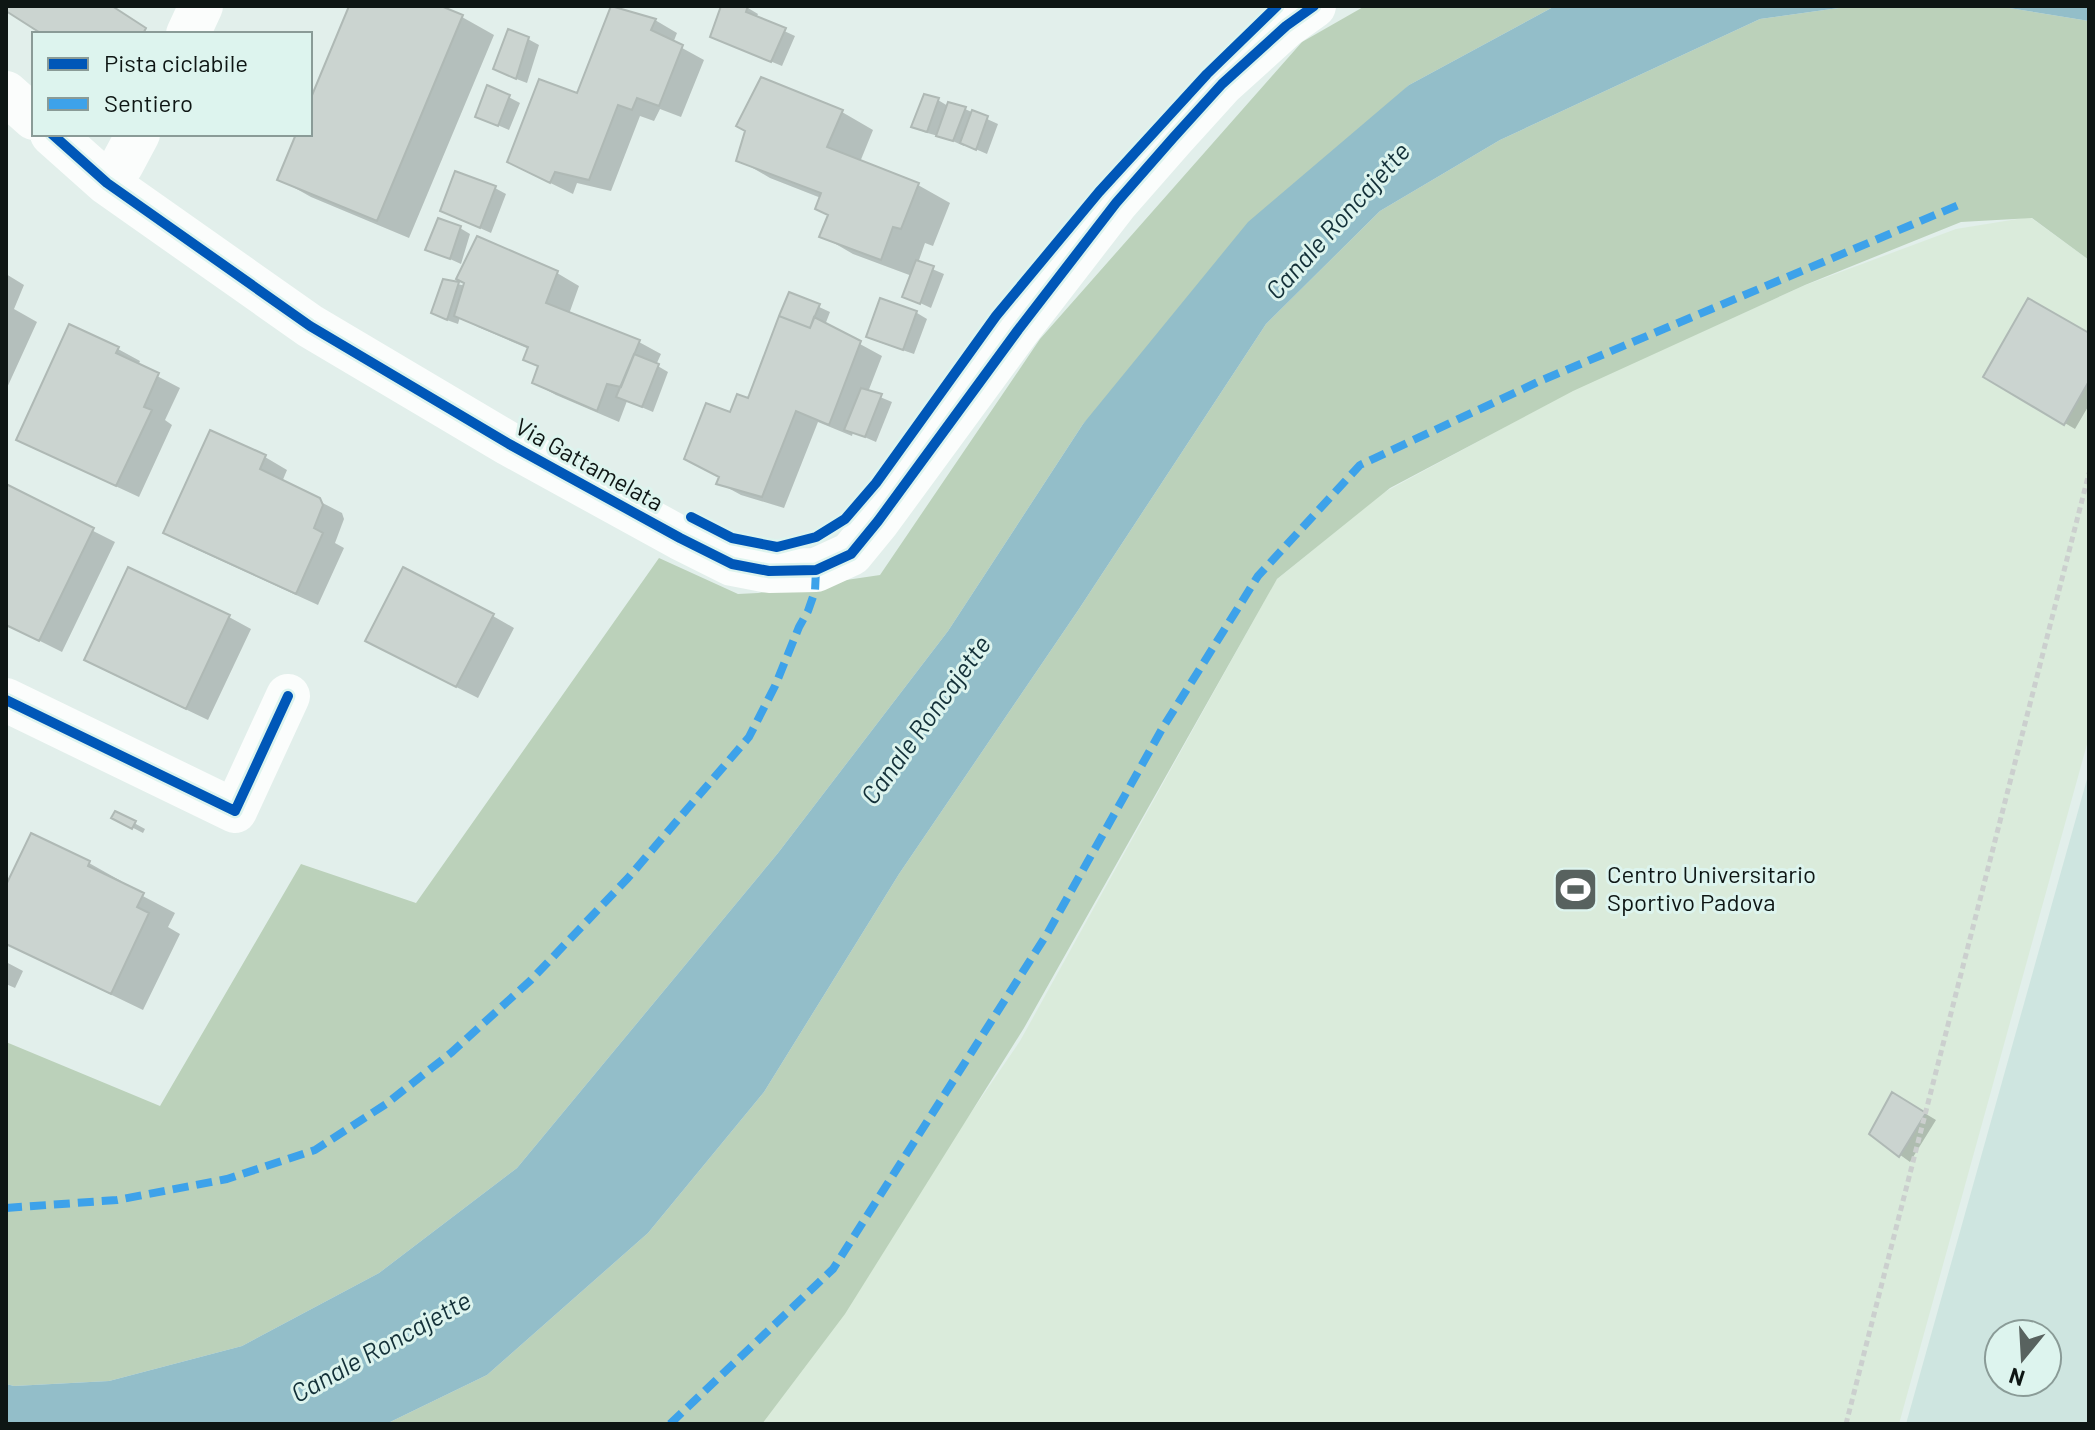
<svg xmlns="http://www.w3.org/2000/svg" width="2095" height="1430" viewBox="0 0 2095 1430" font-family="Barlow,sans-serif">
<style>
.built{fill:#cee5e0;fill-rule:evenodd}
.green{fill:#daebdb}
.forest{fill:#bbd1ba}
.water{fill:#93bec9}
.shadow{fill:#0003}
.building{fill:#cbd4d0;stroke:#afb9b5;stroke-width:2}
.lines{fill:none;stroke-linecap:round;stroke-linejoin:round}
.path{stroke:#cbcfce;stroke-width:5;stroke-dasharray:6 4;stroke-linecap:butt}
.minor{stroke:#fbfdfc;stroke-width:44}
.quiet{stroke:#3da2ea;stroke-width:8;stroke-dasharray:16 8;stroke-linecap:butt}
.cycleway-casing{stroke:#ddf4ee;stroke-width:15}
.cycleway{stroke:#0057b8;stroke-width:10}
.labels{text-anchor:middle;stroke-width:6;stroke-linejoin:round;paint-order:stroke}
.street-label{font-size:24px;fill:#0e1614;stroke:#ddf4ee}
.poi-label{font-size:24px;fill:#0e1614;stroke:#ddf4ee;text-anchor:start}
.water-label{font-size:26px;font-style:italic;fill:#133038;stroke:#ddf4ee}
</style>
<rect width="100%" height="100%" fill="#e2efeb"/>
<!-- built -->
<path class="built" d="M 2089,772 L 2089,1424 L 1906,1424 ZM 1999,1334 L 2047,1334 L 2047,1382 L 1999,1382 Z"/>
<!-- green -->
<path class="green" d="M 2030,217 L 2089,260 L 2089,737 L 1899,1424 L 758,1424 L 1020,1041 L 1276,580 L 1383,493 L 1575,389 L 1803,286 L 1956,229 Z"/>
<!-- forest -->
<path class="forest" d="M 1365,6 L 1555,6 L 1409,85 L 1083,424 L 948,631 L 778,853 L 517,1168 L 379,1273 L 242,1346 L 109,1381 L 14,1386 L 6,1384 L 6,1042 L 160,1106 L 301,864 L 416,903 L 659,558 L 738,594 L 758,593 L 880,575 L 1040,339 L 1302,42 Z
M 1853,6 L 1997,6 L 2089,21 L 2089,260 L 2032,218 L 1961,222 L 1805,285 L 1573,391 L 1390,488 L 1277,579 L 1024,1028 L 845,1314 L 762,1424 L 386,1424 L 487,1375 L 648,1233 L 764,1092 L 899,874 L 1079,609 L 1266,324 L 1380,211 L 1500,140 L 1760,19 Z"/>
<!-- water -->
<path class="water" d="M 1555,6 L 1853,6 L 1760,19 L 1500,140 L 1380,211 L 1266,324 L 1079,609 L 899,874 L 764,1092 L 648,1233 L 487,1375 L 386,1424 L 6,1424 L 6,1384 L 14,1386 L 109,1381 L 242,1346 L 379,1273 L 517,1168 L 778,853 L 948,631 L 1083,424 L 1248,222 L 1409,85 Z
M 1997,6 L 2089,6 L 2089,21 Z"/>
<!-- shadow -->
<path class="shadow" d="M 351,6 L 435,6 L 462,17 L 494,35 L 409,238 L 311,197 L 279,179 L 298,134 L 310,134 L 310,105 Z
M 724,6 L 743,6 L 748,8 L 758,14 L 756,18 L 795,36 L 782,66 L 723,42 Z
M 655,20 L 677,33 L 673,43 L 704,60 L 681,117 L 660,109 L 654,121 L 640,116 L 611,191 L 577,183 L 573,194 L 532,174 L 578,95 Z
M 528,39 L 539,45 L 527,83 L 506,75 Z
M 489,87 L 520,103 L 509,130 L 477,116 Z
M 938,100 L 948,106 L 965,109 L 998,124 L 987,154 L 964,144 L 964,146 L 939,135 L 938,136 L 924,132 L 914,126 Z
M 842,112 L 873,130 L 860,162 L 918,185 L 950,203 L 933,246 L 925,243 L 918,263 L 944,274 L 931,308 L 905,296 L 912,276 L 853,254 L 822,236 L 830,215 L 821,198 L 770,178 L 739,160 Z
M 456,174 L 495,188 L 506,194 L 491,233 L 442,211 Z
M 460,228 L 470,234 L 461,264 L 428,249 Z
M 478,238 L 557,273 L 579,286 L 569,314 L 639,342 L 661,354 L 656,365 L 668,372 L 653,412 L 627,401 L 619,422 L 556,395 L 534,383 L 540,368 L 525,360 L 529,349 L 478,327 L 460,317 L 458,324 L 444,319 L 444,281 L 466,286 L 459,279 Z
M 6,274 L 24,285 L 14,309 L 37,322 L 6,390 Z
M 791,294 L 830,312 L 825,325 L 882,356 L 868,392 L 892,402 L 876,442 L 853,432 L 852,436 L 818,422 L 784,508 L 741,495 L 719,483 L 731,414 L 749,401 Z
M 882,301 L 917,313 L 927,319 L 914,354 L 879,342 L 869,336 Z
M 2089,335 L 2089,405 L 2075,429 L 1985,376 Z
M 118,349 L 140,361 L 138,366 L 180,388 L 165,420 L 172,425 L 139,497 L 40,451 L 18,439 Z
M 211,433 L 265,457 L 287,470 L 282,482 L 342,513 L 344,519 L 335,543 L 344,548 L 318,605 L 187,545 L 165,532 Z
M 6,487 L 115,542 L 62,652 L 6,624 Z
M 493,616 L 514,628 L 478,698 L 389,653 Z
M 229,617 L 251,629 L 208,720 L 108,672 L 86,660 Z
M 116,813 L 145,829 L 143,833 L 114,818 Z
M 32,835 L 89,863 L 121,881 L 120,884 L 175,913 L 168,927 L 180,934 L 143,1010 L 6,944 L 6,889 Z
M 6,962 L 23,971 L 15,988 L 6,984 Z
M 1893,1094 L 1936,1120 L 1910,1162 L 1871,1134 Z"/>
<!-- building -->
<path class="building" d="M 6,6 L 112,6 L 146,28 L 143,34 L 42,34 L 6,11 Z
M 349,6 L 441,6 L 463,15 L 377,221 L 277,180 L 296,134 L 310,134 L 310,100 Z
M 611,6 L 656,19 L 651,30 L 683,45 L 659,106 L 637,98 L 632,110 L 618,105 L 589,180 L 555,172 L 550,183 L 507,162 L 539,79 L 577,93 Z
M 721,6 L 748,6 L 746,12 L 786,28 L 771,62 L 710,37 Z
M 508,29 L 529,37 L 516,79 L 493,69 Z
M 761,77 L 843,110 L 827,147 L 919,183 L 901,229 L 893,227 L 881,260 L 819,237 L 828,215 L 815,209 L 821,193 L 736,161 L 745,131 L 736,126 Z
M 487,85 L 510,95 L 498,126 L 475,117 Z
M 924,94 L 939,98 L 927,132 L 911,127 Z
M 948,102 L 966,107 L 953,141 L 936,136 Z
M 972,110 L 988,116 L 976,150 L 960,143 Z
M 455,171 L 496,186 L 480,228 L 440,211 Z
M 438,218 L 461,226 L 450,259 L 425,250 Z
M 477,236 L 558,271 L 546,303 L 640,340 L 621,387 L 607,384 L 597,411 L 532,383 L 538,366 L 523,360 L 528,347 L 454,316 L 464,283 L 456,279 Z
M 916,260 L 934,266 L 920,304 L 902,297 Z
M 443,279 L 459,282 L 447,320 L 431,313 Z
M 789,292 L 820,304 L 810,328 L 779,316 Z
M 880,298 L 917,311 L 903,350 L 866,337 Z
M 2028,298 L 2089,333 L 2089,381 L 2064,425 L 1983,377 Z
M 779,316 L 810,328 L 814,317 L 861,341 L 829,425 L 796,411 L 762,497 L 716,484 L 719,477 L 684,459 L 706,403 L 730,412 L 737,394 L 748,398 Z
M 69,324 L 119,347 L 116,353 L 159,373 L 144,407 L 152,410 L 116,486 L 16,440 Z
M 634,354 L 659,364 L 642,407 L 616,397 Z
M 861,388 L 882,394 L 865,437 L 844,430 Z
M 210,430 L 266,455 L 260,469 L 320,498 L 323,505 L 314,528 L 323,533 L 296,594 L 163,533 Z
M 6,484 L 94,528 L 39,641 L 6,625 Z
M 128,567 L 230,615 L 186,709 L 84,660 Z
M 403,567 L 494,614 L 456,687 L 365,641 Z
M 115,811 L 136,821 L 132,829 L 111,818 Z
M 31,833 L 90,861 L 88,866 L 144,893 L 137,907 L 149,913 L 111,994 L 6,944 L 6,885 Z
M 1892,1092 L 1926,1113 L 1899,1157 L 1869,1134 Z"/>
<g class="lines">
<!-- path -->
<path class="path" d="M 1846,1424 L 2089,473"/>
<!-- minor -->
<path class="minor" d="M 188,34 L 201,6
M 6,93 L 34,118
M 52,134 L 107,183 L 310,326 L 509,444 L 680,538 L 732,564 L 769,571 L 816,570 L 851,554 L 878,521 L 1018,330 L 1116,203 L 1173,138 L 1222,84 L 1286,26 L 1314,6
M 107,183 L 122,164 L 138,134
M 6,700 L 235,811 L 288,696"/>
<!-- quiet -->
<path class="quiet" d="M 6,1208 L 117,1200 L 227,1179 L 315,1150 L 386,1104 L 452,1052 L 531,980 L 628,878 L 749,737 L 775,686 L 799,627 L 808,611 L 815,591 L 816,570
M 670,1424 L 833,1269 L 1047,934 L 1162,729 L 1258,576 L 1360,465 L 1540,381 L 1961,204"/>
<defs>
<path id="cycleway" d="M 52,134 L 107,183 L 310,326 L 509,444 L 680,538 L 732,564 L 769,571 L 816,570 L 851,554 L 878,521 L 1018,330 L 1116,203 L 1173,138 L 1222,84 L 1286,26 L 1314,6
M 691,517 L 732,538 L 777,547 L 816,537 L 845,519 L 876,483 L 996,316 L 1099,192 L 1207,74 L 1277,6
M 6,700 L 235,811 L 288,696"/>
</defs>
<!-- cycleway casing -->
<use href="#cycleway" class="cycleway-casing"/>
<!-- cycleway -->
<use href="#cycleway" class="cycleway"/>
</g>
<!-- icons -->
<defs>
<symbol id="stadium-square" viewBox="-11 -11 22 22"><rect x="-9" y="-9" width="18" height="18" rx="4" fill="#58625f" stroke="#ddf4ee"/><path d="M0-5a6.5 5 0 1 0 0 10a6.5 5 0 1 0 0-10ZM-3.5-1.8h7v3.6h-7Z" fill="#fff"/></symbol>
</defs>
<g fill-rule="evenodd">
<use href="#stadium-square" x="1550" y="864" width="51" height="51"/>
</g>
<g class="labels">
<!-- street labels -->
<g class="street-label">
<text transform="translate(589 465) rotate(29)" y="8">Via Gattamelata</text>
</g>
<!-- poi labels -->
<g class="poi-label">
<text x="1607" y="883">Centro Universitario<tspan x="1607" dy="28">Sportivo Padova</tspan></text>
</g>
<!-- water labels -->
<g class="water-label">
<text transform="translate(1338 221) rotate(-48)" y="9">Canale Roncajette</text>
<text transform="translate(926 720) rotate(-54)" y="9">Canale Roncajette</text>
<text transform="translate(381 1347) rotate(-29)" y="9">Canale Roncajette</text>
</g>
</g>
<!-- border -->
<rect width="2095" height="1430" fill="none" stroke="#0e1614" stroke-width="16"/>
<!-- legend -->
<rect x="32" y="32" width="280" height="104" fill="#ddf4ee" stroke="#8a9b97" stroke-width="2"/>
<rect x="48" y="58" width="40" height="12" fill="#0057b8" stroke="#8a9b97" stroke-width="2"/>
<text x="104" y="72" font-size="24" fill="#0e1614">Pista ciclabile</text>
<rect x="48" y="98" width="40" height="12" fill="#3da2ea" stroke="#8a9b97" stroke-width="2"/>
<text x="104" y="112" font-size="24" fill="#0e1614">Sentiero</text>
<!-- north arrow -->
<g transform="translate(2023 1358) rotate(198)"><circle r="38" fill="#ddf4ee" stroke="#8a9b97" stroke-width="2"/>
<path d="M0-6L14 30L0 20L-14 30Z" fill="#58625f"/>
<text y="-12" font-size="22" font-weight="bold" text-anchor="middle" fill="#0e1614">N</text>
</g>
</svg>
